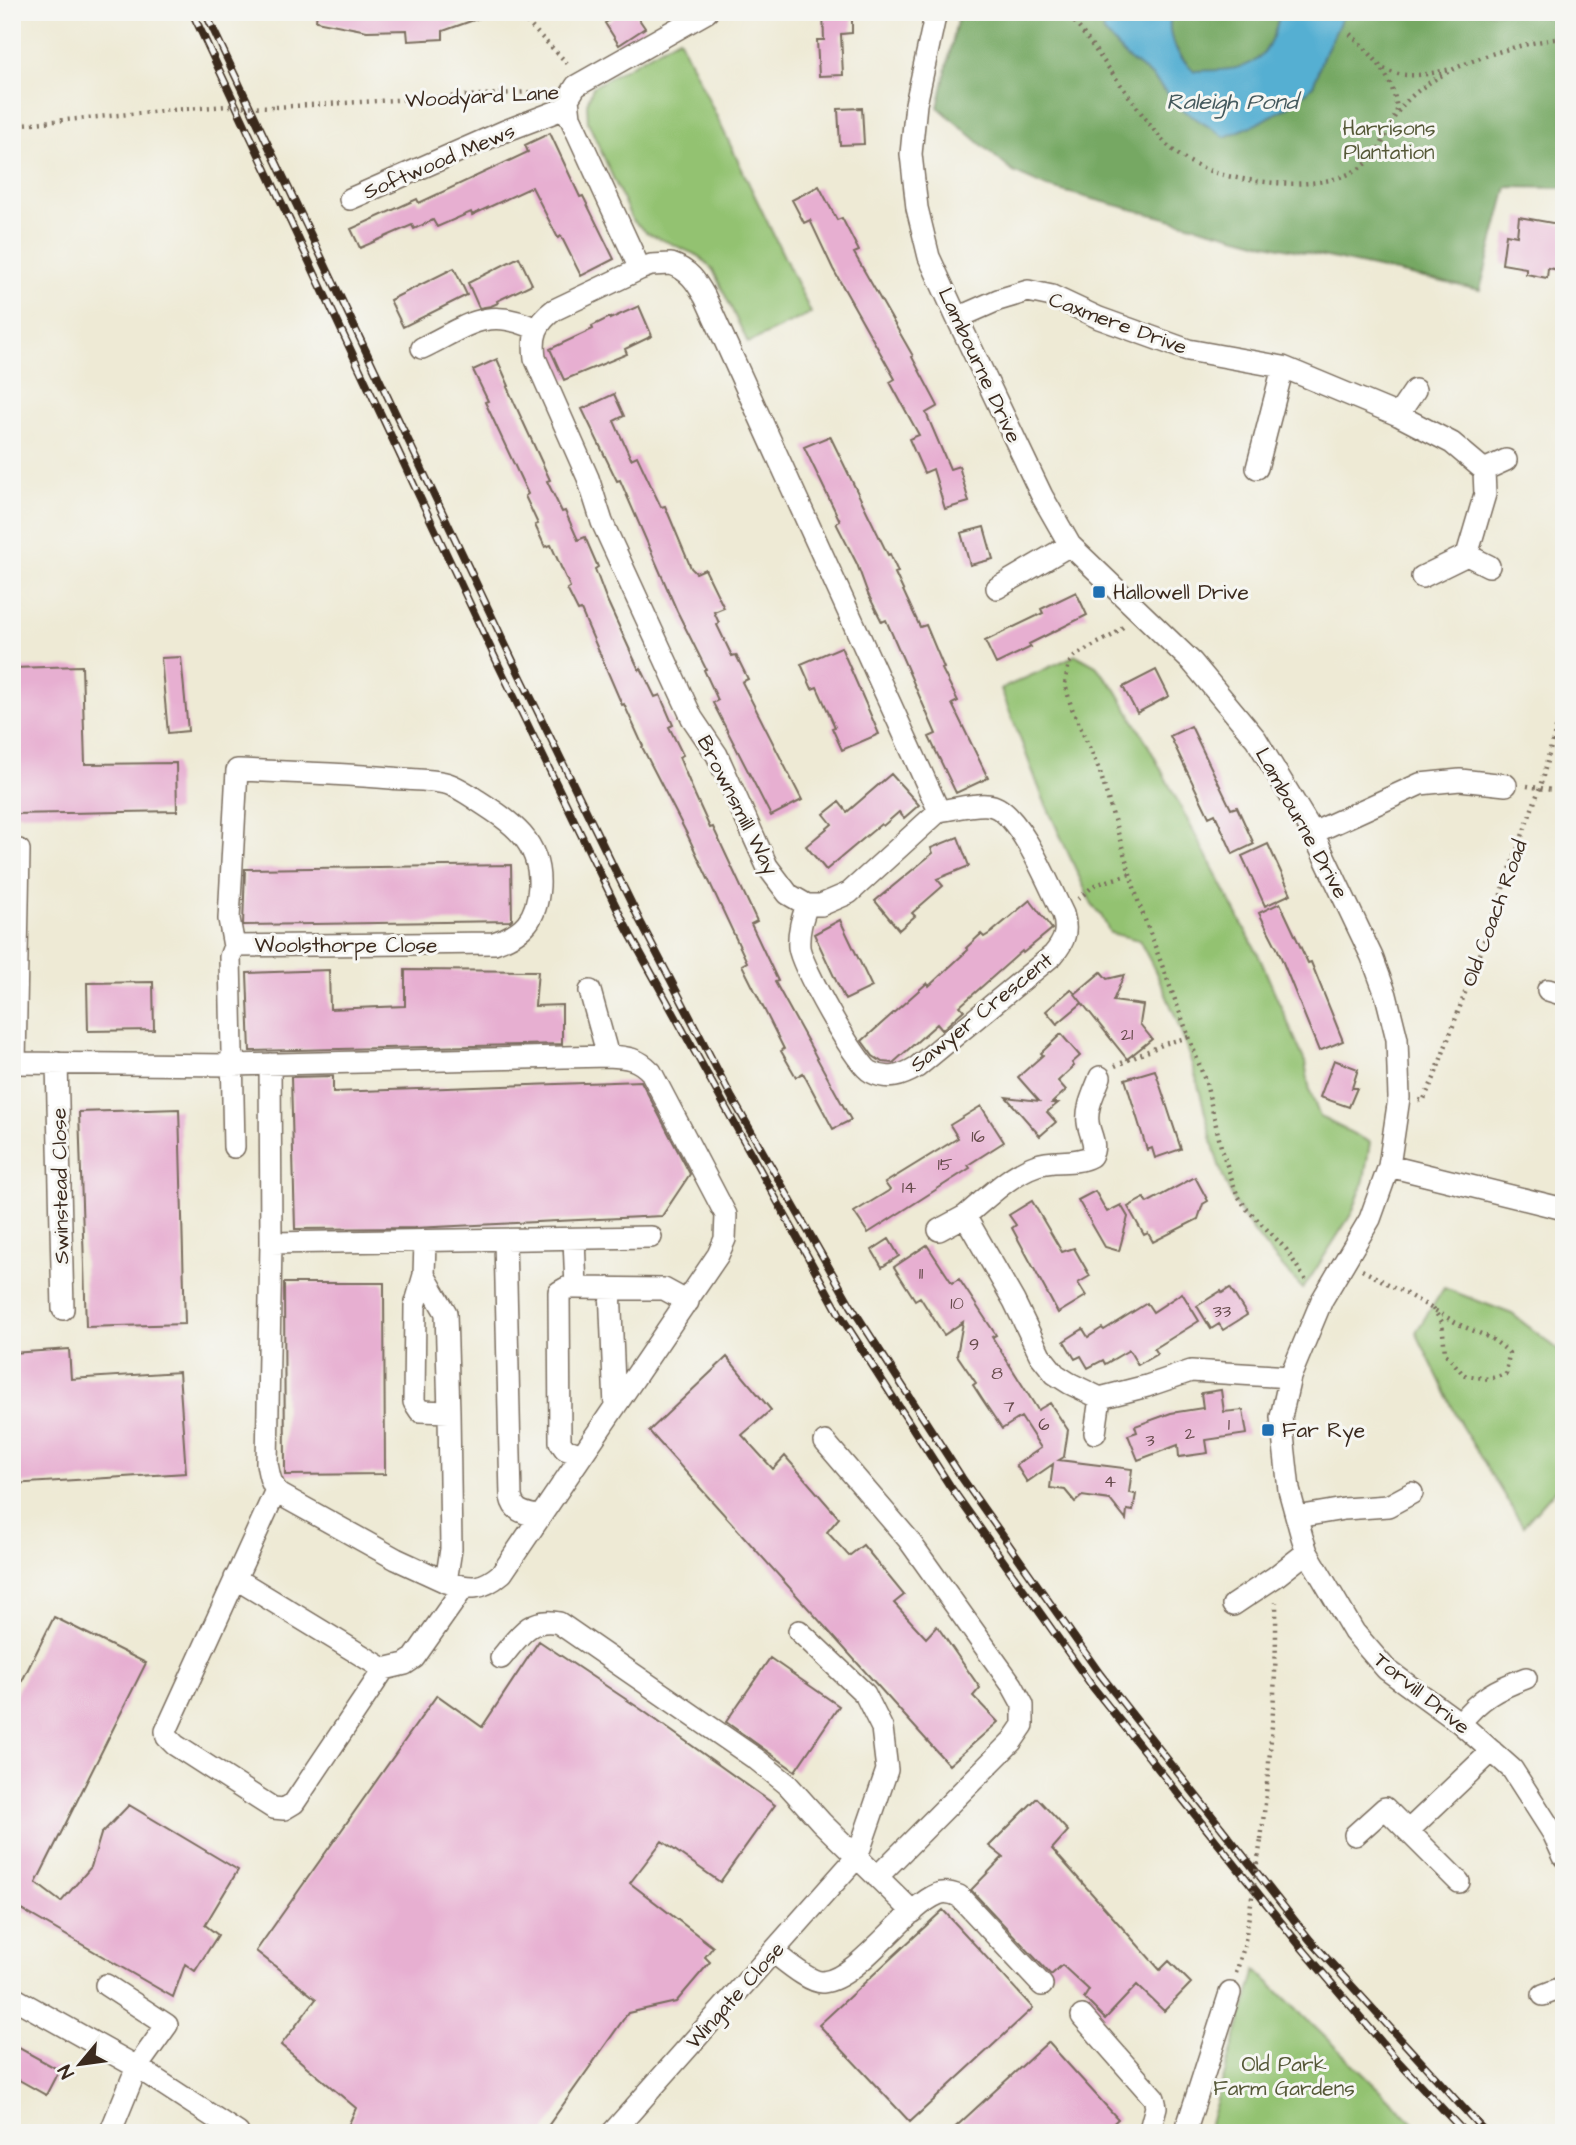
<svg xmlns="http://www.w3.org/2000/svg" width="1576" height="2145" viewBox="0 0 1576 2145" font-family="'Architects Daughter',sans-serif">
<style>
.green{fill:#93c271;stroke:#677648;stroke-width:2}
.forest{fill:#76a863;stroke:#586940;stroke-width:2}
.water{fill:#54afd2;stroke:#486c78;stroke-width:2}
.building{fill:#e7afd1}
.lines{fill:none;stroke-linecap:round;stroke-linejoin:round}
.minor-casing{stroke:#7a6d5e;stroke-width:24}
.path{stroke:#7a6d5e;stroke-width:4.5;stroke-dasharray:2 5;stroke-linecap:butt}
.minor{stroke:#fff;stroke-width:21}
.rail-casing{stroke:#3b2a1e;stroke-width:8}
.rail{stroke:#f6f6f2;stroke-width:5;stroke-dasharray:16;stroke-linecap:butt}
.path-bridge{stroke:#7a6d5e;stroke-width:4.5;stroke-dasharray:2 5;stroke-linecap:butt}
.poi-dot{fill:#1f6fb2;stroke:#f6f6f2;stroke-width:2.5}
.labels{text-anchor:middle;stroke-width:6;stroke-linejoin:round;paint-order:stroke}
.number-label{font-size:18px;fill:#664b4b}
.street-label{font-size:21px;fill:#3b2a1e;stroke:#f6f6f2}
.park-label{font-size:21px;fill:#555837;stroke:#f6f6f2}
.poi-label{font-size:21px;fill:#3b2a1e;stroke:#f6f6f2;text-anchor:start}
.water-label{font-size:23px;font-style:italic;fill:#44595d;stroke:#f6f6f2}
</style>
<rect width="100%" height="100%" fill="#f6f6f2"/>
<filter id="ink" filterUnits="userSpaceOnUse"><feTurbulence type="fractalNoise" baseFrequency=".0143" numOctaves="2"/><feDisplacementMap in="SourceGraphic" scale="14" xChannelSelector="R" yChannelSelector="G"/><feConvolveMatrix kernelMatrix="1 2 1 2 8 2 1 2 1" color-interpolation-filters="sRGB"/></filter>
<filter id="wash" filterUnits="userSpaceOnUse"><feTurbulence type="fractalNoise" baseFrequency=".00686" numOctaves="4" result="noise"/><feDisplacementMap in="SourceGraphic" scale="28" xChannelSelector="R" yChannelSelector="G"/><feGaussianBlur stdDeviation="1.57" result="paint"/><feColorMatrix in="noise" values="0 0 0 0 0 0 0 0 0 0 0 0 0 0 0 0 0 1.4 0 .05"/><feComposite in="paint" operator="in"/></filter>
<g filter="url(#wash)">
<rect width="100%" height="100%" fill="#eeead5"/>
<!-- green -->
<path class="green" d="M 679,38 L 811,313 L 748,343 L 713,270 L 699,256 L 647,233 L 632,220 L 588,122 L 587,104 L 593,87 Z
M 1076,655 L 1096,666 L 1116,690 L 1147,743 L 1258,954 L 1305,1062 L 1310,1091 L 1320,1117 L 1370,1142 L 1364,1180 L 1352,1213 L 1303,1289 C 1280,1264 1256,1238 1239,1210 C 1219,1177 1212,1141 1203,1104 C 1189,1047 1168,992 1139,940 L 1110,933 L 1101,915 L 1092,905 L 1043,798 L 1001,689 Z
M 1444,1288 L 1512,1314 L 1564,1354 L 1564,1480 L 1523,1526 L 1462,1427 L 1416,1332 Z
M 1256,1970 L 1424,2133 L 1207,2133 Z"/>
<!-- forest -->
<path class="forest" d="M 959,12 L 1098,12 L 1104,32 L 1125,56 L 1152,76 L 1181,109 L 1225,137 L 1256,124 L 1288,107 L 1313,86 L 1322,59 L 1345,12 L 1564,12 L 1564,188 L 1507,187 L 1480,290 L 1257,242 L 1047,187 L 1013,172 L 938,107 Z
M 1172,12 L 1280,12 C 1268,69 1246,70 1194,71 C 1179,56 1164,35 1172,12 Z"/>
<!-- water -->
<path class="water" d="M 1098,12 L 1172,12 C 1164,35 1178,57 1194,71 C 1246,70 1268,69 1280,12 L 1345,12 L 1322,59 L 1313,86 L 1288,107 L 1256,124 L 1225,137 L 1181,109 L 1152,76 L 1125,56 L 1104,32 Z"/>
<g id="blocks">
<!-- building -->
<path class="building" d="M 317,12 L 488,12 L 488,15 L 443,31 L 443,39 L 408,41 L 407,30 L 367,31 L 316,21 Z
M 622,12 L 634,12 L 645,28 L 619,45 L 605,23 Z
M 823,12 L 852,12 L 852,33 L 841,34 L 843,75 L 819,76 L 817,40 L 824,40 Z
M 862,108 L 864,144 L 840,145 L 838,109 Z
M 550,133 L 580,197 L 583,196 L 614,259 L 581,276 L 561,236 L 558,238 L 532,187 L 472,215 L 471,212 L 437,227 L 433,220 L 414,229 L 412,225 L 360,248 L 351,229 L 417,199 L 419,203 L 528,152 L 525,145 Z
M 819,186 L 837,220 L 842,218 L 859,251 L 854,253 L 913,356 L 912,357 L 938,406 L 926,413 L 950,469 L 959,466 L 969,502 L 945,509 L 933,469 L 924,473 L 909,439 L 919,435 L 890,382 L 895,379 L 833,269 L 810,220 L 804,223 L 792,200 Z
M 1519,217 L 1564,225 L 1564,271 L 1548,268 L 1547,278 L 1526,274 L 1526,268 L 1502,264 L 1506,234 L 1517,236 Z
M 519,257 L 532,284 L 497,301 L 498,303 L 491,306 L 479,308 L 468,283 Z
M 454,268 L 467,295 L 403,327 L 390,300 Z
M 639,306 L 652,336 L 625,349 L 627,354 L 564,380 L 550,349 L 593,329 L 592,326 L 610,317 L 610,319 Z
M 497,359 L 509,386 L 507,387 L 550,480 L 547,481 L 562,512 L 565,511 L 578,540 L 585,537 L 598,567 L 595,569 L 606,598 L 639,670 L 641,668 L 655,697 L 660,695 L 673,725 L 669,727 L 683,755 L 679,757 L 695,795 L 710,828 L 713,827 L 757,921 L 751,924 L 778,981 L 775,982 L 851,1120 L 833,1129 L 803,1073 L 796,1077 L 781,1051 L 784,1049 L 742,965 L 747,962 L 687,834 L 642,747 L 643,746 L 624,704 L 622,705 L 581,610 L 578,611 L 567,589 L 570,587 L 551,545 L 545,547 L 535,525 L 538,524 L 525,496 L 528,494 L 485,402 L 488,401 L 473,370 Z
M 614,394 L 624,416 L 614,421 L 631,459 L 637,456 L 661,507 L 665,506 L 691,568 L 696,573 L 705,569 L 724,608 L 714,612 L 719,623 L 717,625 L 732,656 L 736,655 L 748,679 L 742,682 L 802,800 L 771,816 L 713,703 L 718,700 L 704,670 L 706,669 L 677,611 L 620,480 L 617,481 L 582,409 Z
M 830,436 L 888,555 L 890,554 L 898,572 L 895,573 L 920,627 L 926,625 L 944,668 L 942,669 L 958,701 L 952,704 L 988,778 L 956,793 L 929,737 L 936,734 L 886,620 L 882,622 L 868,594 L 857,564 L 836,523 L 840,521 L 804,447 Z
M 984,527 L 993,559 L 970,565 L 961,533 Z
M 1076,592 L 1087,615 L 1029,644 L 1031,647 L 996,664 L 985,641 L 1043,613 L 1041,609 Z
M 841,647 L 879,734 L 842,750 L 832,728 L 835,727 L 817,687 L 812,689 L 801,664 Z
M 181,657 L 188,731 L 168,733 L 161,658 Z
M 82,666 L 85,764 L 176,763 L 177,811 L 12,814 L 12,668 Z
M 1156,670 L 1169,696 L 1137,713 L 1123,687 Z
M 1191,726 L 1231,809 L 1237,807 L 1254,844 L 1233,854 L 1215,814 L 1209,817 L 1170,736 Z
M 891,774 L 919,805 L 904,818 L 899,812 L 883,826 L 881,824 L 826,870 L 806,846 L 832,824 L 824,814 L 839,802 L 847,812 Z
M 958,837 L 969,866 L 937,879 L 943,886 L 912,913 L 915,916 L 899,930 L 875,901 L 933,853 L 931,848 Z
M 1268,844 L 1291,894 L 1265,906 L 1242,856 Z
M 511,865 L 512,919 L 510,921 L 243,925 L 245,869 Z
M 1030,900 L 1052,929 L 1023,953 L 1022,951 L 960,1006 L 964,1010 L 942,1030 L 937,1024 L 893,1063 L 882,1062 L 873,1056 L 862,1041 L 927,983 L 929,986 L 968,950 L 966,948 L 981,934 L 984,937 L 992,932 Z
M 1280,903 L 1308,963 L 1311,962 L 1343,1041 L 1319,1051 L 1278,950 L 1259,913 Z
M 840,920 L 872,987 L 845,1000 L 814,934 Z
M 329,970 L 330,1009 L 405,1006 L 405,970 L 538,971 L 535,1006 L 562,1005 L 562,1044 L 250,1051 L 247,973 Z
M 1101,972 L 1107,979 L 1124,975 L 1113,1001 L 1143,1005 L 1140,1024 L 1152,1039 L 1127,1059 L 1075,994 Z
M 153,982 L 154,1030 L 88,1031 L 87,983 Z
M 1071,989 L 1082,1003 L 1057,1024 L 1046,1011 Z
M 1061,1034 L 1080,1056 L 1072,1063 L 1074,1066 L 1058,1081 L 1066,1090 L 1052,1103 L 1058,1103 L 1047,1112 L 1056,1122 L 1040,1136 L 1006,1097 L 1039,1101 L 1018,1077 L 1043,1055 L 1041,1053 Z
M 1334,1060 L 1358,1069 L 1352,1088 L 1357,1088 L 1349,1107 L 1320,1097 Z
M 1155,1070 L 1181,1149 L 1155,1158 L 1152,1148 L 1147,1150 L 1125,1079 Z
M 333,1076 L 333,1092 L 641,1081 L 690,1174 L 662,1216 L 414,1228 L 295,1229 L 291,1077 Z
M 981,1106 L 1004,1142 L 968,1165 L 970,1168 L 868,1233 L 854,1212 L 890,1190 L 885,1183 L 958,1138 L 950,1125 Z
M 179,1109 L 185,1324 L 86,1327 L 79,1112 Z
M 1195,1177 L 1208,1201 L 1203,1204 L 1198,1219 L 1153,1242 L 1148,1233 L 1144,1235 L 1128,1207 L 1144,1198 L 1147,1203 Z
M 1095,1191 L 1107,1212 L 1121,1205 L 1128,1217 L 1119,1251 L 1105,1247 L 1078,1200 Z
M 1032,1201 L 1062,1252 L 1074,1248 L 1090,1276 L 1078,1283 L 1086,1296 L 1058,1313 L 1012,1228 L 1016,1225 L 1009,1215 Z
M 889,1239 L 899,1256 L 882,1267 L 872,1250 Z
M 927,1245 L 952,1283 L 959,1279 L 996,1335 L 992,1337 L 1038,1410 L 1050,1403 L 1068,1430 L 1064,1457 L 1059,1460 L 1132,1469 L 1129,1493 L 1136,1494 L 1133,1511 L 1127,1510 L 1126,1520 L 1110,1500 L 1082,1496 L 1075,1502 L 1065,1490 L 1050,1488 L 1053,1464 L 1027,1482 L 1016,1465 L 1041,1448 L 1021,1417 L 1002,1429 L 982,1399 L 973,1385 L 976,1383 L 957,1355 L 963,1322 L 944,1335 L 920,1297 L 915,1300 L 894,1267 Z
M 284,1283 L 384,1283 L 385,1474 L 285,1475 Z
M 1230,1288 L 1247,1315 L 1223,1330 L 1219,1324 L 1211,1329 L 1197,1306 L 1221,1291 L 1222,1293 Z
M 1182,1293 L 1199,1321 L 1154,1349 L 1157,1354 L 1138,1365 L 1129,1350 L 1105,1364 L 1103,1360 L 1088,1368 L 1081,1356 L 1075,1359 L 1064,1341 L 1083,1329 L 1088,1337 L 1102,1328 L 1104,1330 L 1147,1303 L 1153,1312 Z
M 69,1349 L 71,1379 L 179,1372 L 186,1473 L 12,1484 L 12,1353 Z
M 727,1357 L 771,1410 L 742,1435 L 773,1469 L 785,1456 L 839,1518 L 827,1532 L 849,1556 L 863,1545 L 904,1595 L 894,1603 L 926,1638 L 937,1626 L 980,1688 L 973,1696 L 998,1722 L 949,1765 L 649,1431 Z
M 1221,1390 L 1224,1412 L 1243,1410 L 1247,1434 L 1206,1440 L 1208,1453 L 1179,1457 L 1178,1445 L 1138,1460 L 1128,1435 L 1137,1432 L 1135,1426 L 1171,1413 L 1203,1408 L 1201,1393 Z
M 54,1617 L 146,1663 L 36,1883 L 61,1902 L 91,1867 L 101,1834 L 129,1805 L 238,1870 L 205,1925 L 218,1935 L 195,1971 L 185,1964 L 173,1997 L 12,1904 L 12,1701 Z
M 539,1641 L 642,1710 L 775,1805 L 720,1882 L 662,1841 L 630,1883 L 713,1947 L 705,1957 L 710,1962 L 676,2002 L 628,2013 L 543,2133 L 356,2133 L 348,2126 L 356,2108 L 281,2045 L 316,1999 L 256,1951 L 437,1695 L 482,1727 Z
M 770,1658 L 839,1706 L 795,1771 L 726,1722 Z
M 1037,1798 L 1068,1831 L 1052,1849 L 1160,1970 L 1169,1961 L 1191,1983 L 1164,2011 L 1137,1985 L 1105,2019 L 1084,1998 L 1089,1990 L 1062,1965 L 1051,1975 L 971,1890 L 1003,1857 L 989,1846 Z
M 943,1910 L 1033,2008 L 910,2122 L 819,2025 Z
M 1048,2042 L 1118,2119 L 1103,2133 L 949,2133 Z
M 12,2044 L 59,2070 L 46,2095 L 12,2076 Z"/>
</g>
</g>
<g filter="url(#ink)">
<use href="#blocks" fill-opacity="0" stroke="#7a6d5e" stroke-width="2"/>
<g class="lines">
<defs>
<path id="minor" d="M 936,12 L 916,104 L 911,154 L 917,208 L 929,257 L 957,318 L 1042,496 L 1070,545 L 1192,662 L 1256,739 L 1313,833 L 1372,957 L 1386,995 L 1397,1039 L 1399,1098 L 1389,1166 L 1370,1219 L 1322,1300 L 1290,1377 L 1281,1417 L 1289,1490 L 1302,1537 L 1307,1552 L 1354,1632 L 1386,1669 L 1460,1723 L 1512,1769 L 1553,1833 L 1564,1857
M 350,199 L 505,131 L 568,107
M 671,264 C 689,270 696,281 705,297 L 939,811 L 849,893 L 821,905 L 807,905 L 788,894 L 767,866 L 717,755 L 692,718 L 602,522 L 588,478 L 535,358 C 532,336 536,323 554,310 L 640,269 L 651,265 Z
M 640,269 L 570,117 L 568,99 L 576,86 L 707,12
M 957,318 L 998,300 L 1028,291 L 1052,296 L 1099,318 L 1188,350 L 1283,367 L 1398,415 L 1452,443 L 1484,470 L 1485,494 L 1467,555
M 422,348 C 466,327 486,305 536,329
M 1398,415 L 1415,390
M 1257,468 L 1283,367
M 1484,470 L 1506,460
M 1422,577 L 1467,555 L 1489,566
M 997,588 L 1070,545
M 1313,833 L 1420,784 L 1460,780 L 1506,785
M 12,851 L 19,850 L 15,1063
M 807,905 C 802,919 798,931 799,947 C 801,965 856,1065 871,1072 C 888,1081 902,1076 917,1067 L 1053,955 C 1065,941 1068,931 1063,914 C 1050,888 1021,815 993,806 C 981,802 953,809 939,811
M 234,946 L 229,919 L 237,770 C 288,772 340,774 391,778 C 409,780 428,779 445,783 C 455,785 468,794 477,800 C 511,822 541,841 539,886 C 537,919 524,933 494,943 L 234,946 L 230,957 L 234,1147
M 1548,990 L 1564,995
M 590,991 L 608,1056
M 12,1063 L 232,1065 L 608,1056 C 627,1057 638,1058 651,1072 L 726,1215 L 725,1239 L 718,1255 L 502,1573 C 481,1591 471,1589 446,1582
M 57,1063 L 63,1309
M 270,1064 L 271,1243 L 267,1463 C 269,1475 271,1487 281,1495 L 396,1559 L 446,1582 L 451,1549 L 449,1412 L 420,1411 L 414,1402 L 415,1306 L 424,1275 L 425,1242
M 1100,1077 C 1095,1091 1086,1107 1088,1122 C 1089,1134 1098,1144 1091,1156 C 1075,1165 1054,1159 1037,1165 C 1010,1174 987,1198 965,1216 L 1014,1301 L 1040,1355 L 1055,1374 L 1069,1383 L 1100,1398 L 1147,1386 L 1191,1371 L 1290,1377
M 1389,1166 L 1564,1209
M 939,1230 L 965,1216
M 574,1239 L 576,1288
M 505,1240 L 511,1497 C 514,1513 526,1513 540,1517
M 271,1243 L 651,1237
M 424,1275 L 446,1313 L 449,1412
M 610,1288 L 615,1407
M 1095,1433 L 1100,1398
M 825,1442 L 908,1539 L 1012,1685 L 1023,1705 L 1023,1725 L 1012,1741 L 877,1877
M 582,1455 L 565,1449 L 560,1442 L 559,1292 L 566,1288 L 576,1288 L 664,1289 L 688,1302
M 276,1490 L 166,1731 L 167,1737 L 175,1745 L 273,1808 L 284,1809 L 294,1803 L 384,1669 L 405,1664 L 414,1658 L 464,1587
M 1297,1517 L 1344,1509 L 1388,1506 L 1412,1493
M 235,1578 L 384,1669
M 1233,1605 L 1275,1577 L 1307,1552
M 501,1658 C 518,1638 529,1616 559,1623 L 756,1759 L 787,1784 L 821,1822 L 913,1912
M 1460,1723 C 1480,1698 1496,1689 1526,1678
M 1408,1831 L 1492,1751
M 1355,1835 L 1385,1808 L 1459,1882
M 773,1952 C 784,1960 810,1983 823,1982 C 858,1979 905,1907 938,1894 C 945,1891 952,1893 959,1896 L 1042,1985
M 106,1985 L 167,2025 L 137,2067 L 110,2133
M 1543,1995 L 1564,1987
M 12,1997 L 137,2067 L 238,2133
M 1082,2016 L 1154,2098 L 1156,2107 L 1149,2133
M 612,2133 L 857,1857 L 887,1770 L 882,1728 L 865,1694 L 799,1631
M 1185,2133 L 1230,1993"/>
</defs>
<!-- minor casing -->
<use href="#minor" class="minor-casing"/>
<!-- path -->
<path class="path" d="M 517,12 L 570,66
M 1065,12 L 1071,17 C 1091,44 1111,71 1131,99 C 1146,119 1159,140 1179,155 C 1206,175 1243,180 1275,183 C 1305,185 1338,183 1363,166 C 1383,152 1385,131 1397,113 C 1426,69 1514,43 1564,38
M 1546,12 L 1564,24
M 1350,34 C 1373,55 1395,78 1397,112
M 1384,69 C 1405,80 1429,74 1451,69
M 276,107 L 548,91
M 12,125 L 173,110
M 1527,786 L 1564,792
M 1078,899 L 1095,885 L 1130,874
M 1189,1037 L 1206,1083 L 1222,1151 L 1237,1194 L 1246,1208 L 1286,1249 L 1308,1284
M 1115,1066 L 1164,1044 L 1189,1037 L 1139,904 L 1100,772 L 1071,706 L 1065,684 L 1069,663 L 1076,655 L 1115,634 L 1125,625
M 1419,1100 L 1423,1101 L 1434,1078 L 1540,787 L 1564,699
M 1362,1270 C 1393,1286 1423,1303 1453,1321 C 1476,1334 1489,1333 1509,1353 L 1506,1374 L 1489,1379 L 1464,1375 L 1445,1353 L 1442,1322 L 1431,1306
M 1261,1840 C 1270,1761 1277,1683 1276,1602
M 1236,1973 L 1244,1947"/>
<!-- minor -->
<use href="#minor" class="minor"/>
<defs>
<path id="rail" d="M 192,12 L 499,666 L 626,927 L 840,1315 L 950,1486 L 1092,1686 L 1301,1947 L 1395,2058 L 1465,2133
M 205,12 L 513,661 L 640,921 L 732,1098 L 851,1306 L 962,1478 L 1100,1674 L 1310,1940 L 1486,2133"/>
</defs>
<!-- rail casing -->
<use href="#rail" class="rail-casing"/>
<!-- rail -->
<use href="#rail" class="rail"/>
<!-- path-bridge -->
<path class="path-bridge" d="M 173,110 L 228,106 L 276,107
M 1244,1947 L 1261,1840"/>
</g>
</g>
<!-- markers -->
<g class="poi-dot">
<rect x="1092" y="585" width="14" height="14" rx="3.5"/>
<rect x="1261" y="1423" width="14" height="14" rx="3.5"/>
</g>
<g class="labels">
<!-- number labels -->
<g class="number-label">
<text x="1127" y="1040">21</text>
<text x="978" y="1142">16</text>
<text x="945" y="1170">15</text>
<text x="909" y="1193">14</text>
<text x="921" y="1279">11</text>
<text x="957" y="1309">10</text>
<text x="1222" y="1317">33</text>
<text x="974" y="1350">9</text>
<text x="997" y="1379">8</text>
<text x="1009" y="1412">7</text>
<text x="1044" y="1430">6</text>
<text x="1229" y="1430">1</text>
<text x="1190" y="1439">2</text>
<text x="1150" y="1446">3</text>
<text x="1110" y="1487">4</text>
</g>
<!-- street labels -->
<g class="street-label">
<text transform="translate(482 96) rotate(-3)" y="7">Woodyard Lane</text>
<text transform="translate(439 161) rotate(-23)" y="7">Softwood Mews</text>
<text transform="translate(1118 323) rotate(20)" y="7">Caxmere Drive</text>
<text transform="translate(980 365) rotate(65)" y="7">Lambourne Drive</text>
<text transform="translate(738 805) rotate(63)" y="7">Brownsmill Way</text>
<text transform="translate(1302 823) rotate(61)" y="7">Lambourne Drive</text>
<text transform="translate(1494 913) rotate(-70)" y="7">Old Coach Road</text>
<text x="346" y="952">Woolsthorpe Close</text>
<text transform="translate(981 1012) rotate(-39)" y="7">Sawyer Crescent</text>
<text transform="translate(60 1186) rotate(-91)" y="7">Swinstead Close</text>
<text transform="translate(1422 1693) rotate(39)" y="7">Torvill Drive</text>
<text transform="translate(735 1995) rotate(-48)" y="7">Wingate Close</text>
</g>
<!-- park labels -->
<g class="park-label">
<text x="1389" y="135">Harrisons<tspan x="1389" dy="24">Plantation</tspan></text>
<text x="1284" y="2071">Old Park<tspan x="1284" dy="24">Farm Gardens</tspan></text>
</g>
<!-- poi labels -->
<g class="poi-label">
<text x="1113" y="599">Hallowell Drive</text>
<text x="1282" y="1437">Far Rye</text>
</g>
<!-- water labels -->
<g class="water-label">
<text x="1232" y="109">Raleigh Pond</text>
</g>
</g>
<!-- margin -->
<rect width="1576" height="2145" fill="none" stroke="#f6f6f2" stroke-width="42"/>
<!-- north arrow -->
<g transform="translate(80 2064) rotate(241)" stroke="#f6f6f2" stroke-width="5" paint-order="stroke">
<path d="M0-5L12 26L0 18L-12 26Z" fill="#3b2a1e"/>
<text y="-10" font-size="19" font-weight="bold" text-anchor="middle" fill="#3b2a1e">N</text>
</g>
</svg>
